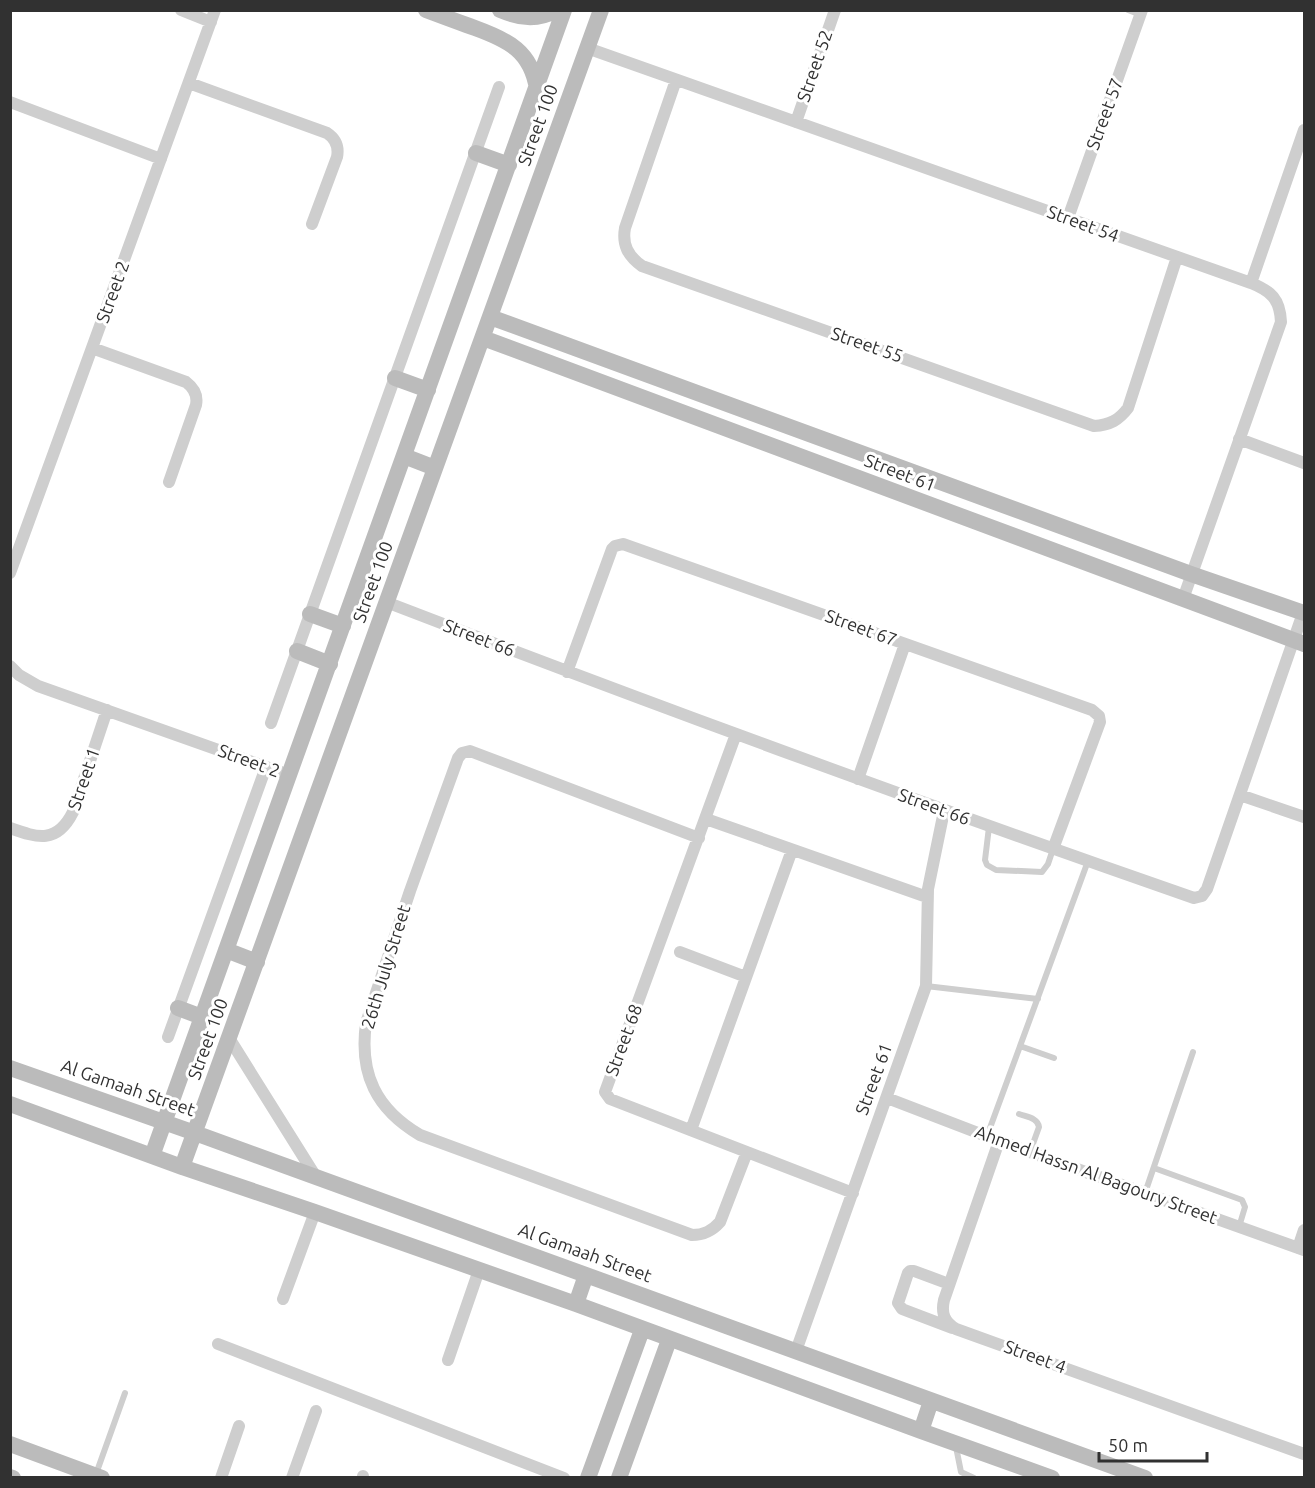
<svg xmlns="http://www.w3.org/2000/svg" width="1315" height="1488" viewBox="0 0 1315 1488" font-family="Ubuntu,sans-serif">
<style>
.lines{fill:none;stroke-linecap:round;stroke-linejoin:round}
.lane{stroke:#cecece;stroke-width:6}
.street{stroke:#cecece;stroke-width:12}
.secondary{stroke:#bbb;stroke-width:16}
.labels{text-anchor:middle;stroke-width:6;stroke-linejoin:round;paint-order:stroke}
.street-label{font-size:18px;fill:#313131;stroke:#fff}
</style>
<rect width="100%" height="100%" fill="#fff"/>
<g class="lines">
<!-- lane -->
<path class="lane" d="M 1128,10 L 1141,15
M 989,827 L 985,860 L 987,865 L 996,870 L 1042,872 L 1048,864 L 1053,849
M 926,986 L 1038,999
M 1020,1046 L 1054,1058
M 1019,1114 C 1027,1117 1038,1118 1039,1127 L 1030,1152
M 987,1136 L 1088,861
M 1154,1168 L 1242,1200 L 1245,1207 L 1239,1227
M 1145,1193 L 1193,1052
M 956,1447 L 961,1472 L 974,1478
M 96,1474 L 125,1393"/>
<!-- street -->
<path class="street" d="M 181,10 L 211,22
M 587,48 L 1251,283 C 1271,291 1280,299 1281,322 L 1183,599
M 676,80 L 625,228 C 622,245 628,256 642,266 L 1094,426 C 1110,425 1119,420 1128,408 L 1177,257
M 189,83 L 327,133 C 336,139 339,147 337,157 L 312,224
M 10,102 L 161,159
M 796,122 L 835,10
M 1068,218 L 1142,10
M 1251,283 L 1304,130
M 92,348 L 186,382 C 194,388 198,395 196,405 L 169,482
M 1239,439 L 1304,463
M 10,573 L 215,10
M 386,602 C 654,705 923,804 1194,898 L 1202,896 L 1207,889 L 1303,613
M 10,666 L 19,675 L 38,686 L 289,775
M 567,672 L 612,549 L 615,546 L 623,544 L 1092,710 L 1099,716 L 1100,722 L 1053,849
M 271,723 L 499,87
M 736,734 L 605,1092 L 610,1099 L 853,1193
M 858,779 L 905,644
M 1240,795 L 1304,817
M 706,819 L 927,897
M 10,828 C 38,838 57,844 73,812 L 107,710
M 699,838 L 470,751 L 462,753 L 458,758 L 410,891 L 366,1023 C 359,1074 376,1109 420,1135 L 692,1235 C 704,1235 712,1231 720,1222 L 747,1152
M 680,952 L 746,977
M 168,1037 L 266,767
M 229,1038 L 316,1177
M 887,1098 L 999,1141 L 1304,1250
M 691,1130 L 792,850
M 999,1141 L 944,1300 C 941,1313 944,1322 956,1329 L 1304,1454
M 1298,1248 L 1304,1230
M 949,1284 L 914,1271 L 910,1271 L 908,1273 L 898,1303 L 902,1309 L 952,1328
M 283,1299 L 315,1212
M 218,1344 L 564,1478
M 796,1351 L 926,986 L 928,889 L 944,811
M 448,1360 L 479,1270
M 221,1478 L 239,1426
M 292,1478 L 316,1411
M 363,1478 L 363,1476"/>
<!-- secondary -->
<path class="secondary" d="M 426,10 C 442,16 458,22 475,28 C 508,40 531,51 537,89
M 500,10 C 519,18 537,21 556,10
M 476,153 L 509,165
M 490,317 L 1191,574 L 1304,613
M 483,338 L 1304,644
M 395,378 L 428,390
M 404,456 L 435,468
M 310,614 L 343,626
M 297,651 L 330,664
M 226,950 L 257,962
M 178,1008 L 202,1017
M 10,1068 L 195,1133 L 1145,1478
M 10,1104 L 182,1167 L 315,1212 L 576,1304 L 921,1431 L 1052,1478
M 152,1156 L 564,10
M 182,1167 L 601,10
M 576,1304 L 586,1275
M 921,1431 L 931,1401
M 10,1444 L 102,1478
M 10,1477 L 13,1478
M 588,1478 L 642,1330
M 619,1478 L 669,1340"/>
</g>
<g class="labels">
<!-- street labels -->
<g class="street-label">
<text transform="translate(815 66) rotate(-71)" y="6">Street 52</text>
<text transform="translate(1105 114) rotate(-70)" y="6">Street 57</text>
<text transform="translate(538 125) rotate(-70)" y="6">Street 100</text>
<text transform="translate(1083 224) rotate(20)" y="6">Street 54</text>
<text transform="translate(113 292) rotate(-70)" y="6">Street 2</text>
<text transform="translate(867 345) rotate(19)" y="6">Street 55</text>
<text transform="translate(900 473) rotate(21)" y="6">Street 61</text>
<text transform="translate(373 582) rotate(-70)" y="6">Street 100</text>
<text transform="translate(861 628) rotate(20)" y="6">Street 67</text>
<text transform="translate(479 638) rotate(21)" y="6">Street 66</text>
<text transform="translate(249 761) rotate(20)" y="6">Street 2</text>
<text transform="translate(84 779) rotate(-71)" y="6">Street 1</text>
<text transform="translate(934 807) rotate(20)" y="6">Street 66</text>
<text transform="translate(386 967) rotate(-73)" y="6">26th July Street</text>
<text transform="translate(208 1039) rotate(-70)" y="6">Street 100</text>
<text transform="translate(624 1040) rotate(-70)" y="6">Street 68</text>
<text transform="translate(874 1079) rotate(-70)" y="6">Street 61</text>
<text transform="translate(128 1088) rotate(19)" y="6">Al Gamaah Street</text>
<text transform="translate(1096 1175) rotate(20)" y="6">Ahmed Hassn Al Bagoury Street</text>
<text transform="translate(585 1253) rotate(20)" y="6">Al Gamaah Street</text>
<text transform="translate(1035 1357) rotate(20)" y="6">Street 4</text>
</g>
</g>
<!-- border -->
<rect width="1315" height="1488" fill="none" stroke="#313131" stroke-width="24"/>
<!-- scale -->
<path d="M1099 1452v9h108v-9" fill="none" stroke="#313131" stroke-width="3"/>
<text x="1108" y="1452" font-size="18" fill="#313131" stroke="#ffffff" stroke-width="4.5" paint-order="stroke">50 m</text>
</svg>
